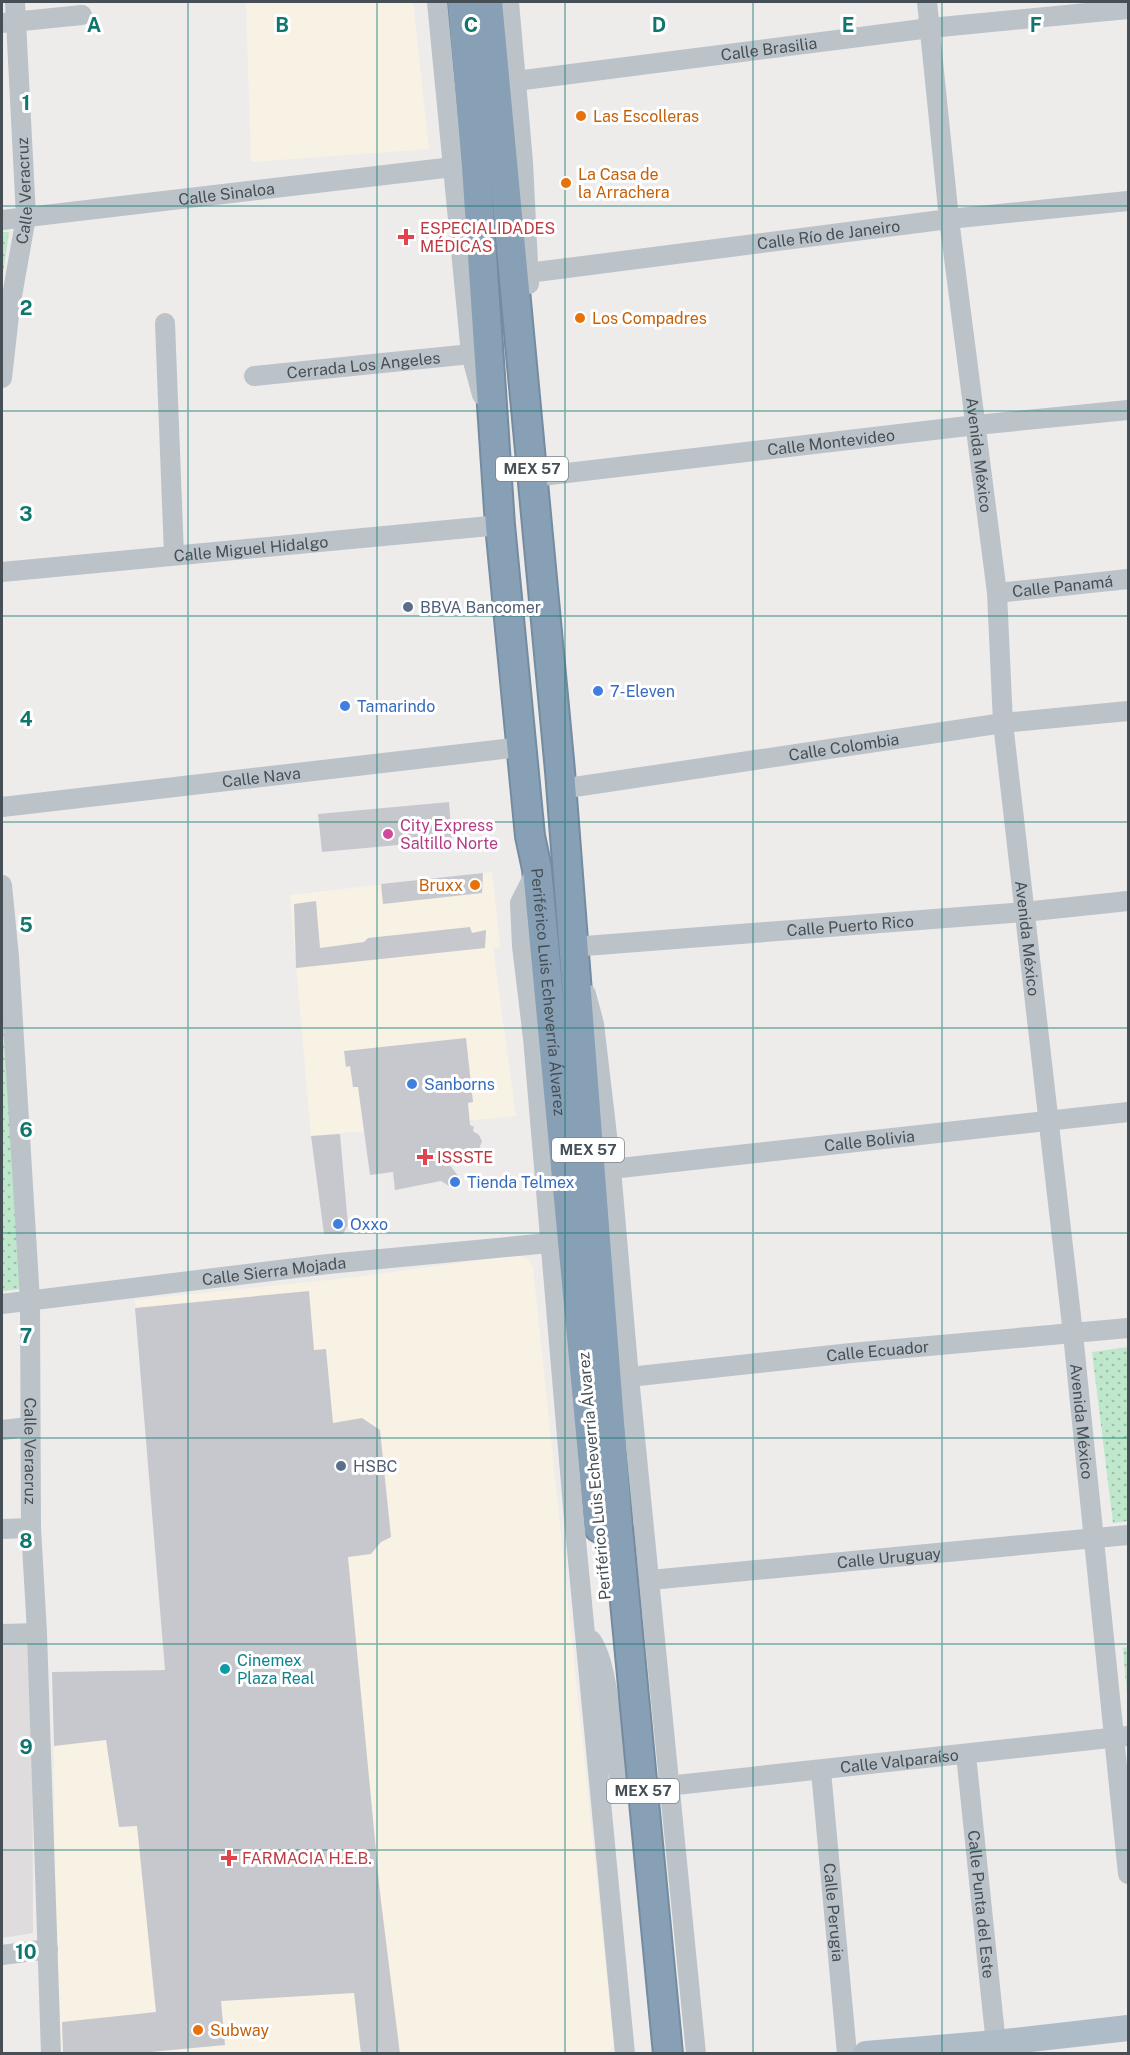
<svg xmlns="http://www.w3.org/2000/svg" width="1130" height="2055" viewBox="0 0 1130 2055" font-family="'Public Sans',sans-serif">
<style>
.commercial{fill:#f8f2e5}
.education{fill:#dfdcdd}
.park{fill:url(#park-dots)}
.building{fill:#c7c8ce}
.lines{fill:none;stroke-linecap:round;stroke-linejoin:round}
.highway-casing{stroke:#748ba0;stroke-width:32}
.minor{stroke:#bbc3c9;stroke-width:20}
.major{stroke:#aebcc7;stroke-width:26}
.highway{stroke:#88a0b5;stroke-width:28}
.highway-bridge-casing{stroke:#748ba0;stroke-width:32;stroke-linecap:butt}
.highway-bridge{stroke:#88a0b5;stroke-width:28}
.grid{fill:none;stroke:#0f766e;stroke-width:1.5;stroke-opacity:0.55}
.food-dot{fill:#e8710a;stroke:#fff;stroke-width:2}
.health-dot{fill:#e0444e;stroke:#fff;stroke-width:2}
.service-dot{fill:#5c6f8a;stroke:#fff;stroke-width:2}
.shop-dot{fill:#3f7fe0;stroke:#fff;stroke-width:2}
.hotel-dot{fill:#d1479c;stroke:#fff;stroke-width:2}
.culture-dot{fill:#0f9aa8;stroke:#fff;stroke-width:2}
.labels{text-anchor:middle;stroke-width:6;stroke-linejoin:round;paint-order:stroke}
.shield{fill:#fff;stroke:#7e8489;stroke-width:1.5}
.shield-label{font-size:15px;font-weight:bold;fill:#464f56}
.street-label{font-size:16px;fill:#464f56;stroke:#fff}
.food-label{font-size:16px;fill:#c56008;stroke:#fff;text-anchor:start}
.health-label{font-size:16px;fill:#be3a42;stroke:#fff;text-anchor:start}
.service-label{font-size:16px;fill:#4e5e75;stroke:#fff;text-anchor:start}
.shop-label{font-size:16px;fill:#366cbe;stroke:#fff;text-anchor:start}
.hotel-label{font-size:16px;fill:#b23c85;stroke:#fff;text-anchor:start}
.culture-label{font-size:16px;fill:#0d838f;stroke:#fff;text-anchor:start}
.grid-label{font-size:20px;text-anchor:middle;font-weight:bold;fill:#0f766e;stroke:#fff;stroke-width:6;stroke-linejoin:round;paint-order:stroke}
</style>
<defs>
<pattern id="park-dots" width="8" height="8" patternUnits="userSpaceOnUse" patternTransform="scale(1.5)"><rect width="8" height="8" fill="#bee7cc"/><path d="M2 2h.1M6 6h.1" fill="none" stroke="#9cbea8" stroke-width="1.8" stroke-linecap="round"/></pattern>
</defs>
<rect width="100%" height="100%" fill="#eeebeb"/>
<!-- commercial -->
<path class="commercial" d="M 246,2 L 413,2 L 429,149 L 251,162 Z
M 492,872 L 500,947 L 493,948 L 516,1116 L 311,1136 L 290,895 Z
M 518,1255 L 529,1260 L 533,1267 L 614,2045 L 608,2054 L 58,2053 L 55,1965 L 54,1746 L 52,1672 L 165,1670 L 135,1300 L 348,1278 Z"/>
<!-- education -->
<path class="education" d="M 32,1643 L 33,1933 L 2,1938 L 2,1644 Z"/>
<!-- park -->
<path class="park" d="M 2,232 L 9,232 L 2,281 Z
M 2,969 L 30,1288 L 2,1291 Z
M 1128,1347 L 1128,1521 L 1113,1523 L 1092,1352 Z
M 1128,1647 L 1128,1707 L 1123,1648 Z"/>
<!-- building -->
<path class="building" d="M 449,802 L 452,840 L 322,852 L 318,814 Z
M 483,873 L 482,893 L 383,904 L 381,884 Z
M 316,901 L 320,948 L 364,942 L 368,938 L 470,927 L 472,933 L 486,930 L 485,948 L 296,968 L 294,904 Z
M 466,1038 L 473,1102 L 468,1103 L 470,1125 L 474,1127 L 473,1131 L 479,1135 L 482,1141 L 479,1149 L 473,1156 L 445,1159 L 459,1177 L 449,1186 L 441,1181 L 395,1190 L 393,1172 L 370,1175 L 358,1087 L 353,1087 L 350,1066 L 346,1067 L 344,1051 Z
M 340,1134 L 348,1225 L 343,1234 L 324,1234 L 311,1136 Z
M 309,1291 L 314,1350 L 326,1349 L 333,1423 L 362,1418 L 380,1430 L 391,1537 L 381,1542 L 371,1554 L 348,1557 L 380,1893 L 400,2054 L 361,2054 L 354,1993 L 221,2001 L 225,2045 L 129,2054 L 63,2054 L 62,2022 L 156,2012 L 137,1826 L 119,1827 L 106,1740 L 54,1746 L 52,1672 L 165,1670 L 135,1308 Z"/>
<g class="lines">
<defs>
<g id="highway">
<path id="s21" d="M 462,2 L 476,166 L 500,525 L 530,836 L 537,869 L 599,1528"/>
<path d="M 488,2 L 560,771 L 618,1527"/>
</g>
</defs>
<!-- highway casing -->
<use href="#highway" class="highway-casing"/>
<!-- minor -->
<g class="minor">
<path d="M 437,2 L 471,354 L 482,395"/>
<path d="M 509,2 L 523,162 L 529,284"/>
<path id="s1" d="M 927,2 L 949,219 L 997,593 L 1003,723 L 1073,1334 L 1128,1874"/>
<path d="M 2,23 L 82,15"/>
<path id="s2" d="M 516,81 L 930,28 L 1128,9"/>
<path id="s3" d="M 2,220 L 453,167"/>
<path id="s4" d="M 528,273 L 949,219 L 1128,201"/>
<path d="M 165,323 L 174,555"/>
<path id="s5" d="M 254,376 L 471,354"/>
<path id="s6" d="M 2,378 L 10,307 L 26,217 L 15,2"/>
<path id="s7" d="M 533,477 L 976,425 L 1128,410"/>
<path id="s8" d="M 2,572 L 500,525"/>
<path id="s9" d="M 997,593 L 1128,579"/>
<path id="s10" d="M 561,789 L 1003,723 L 1128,711"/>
<path id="s11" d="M 2,807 L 521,747"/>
<path d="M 536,871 L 520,903 L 522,946 L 533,1038 L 574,1519 L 625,2054"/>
<path id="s12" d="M 2,885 L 9,957 L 30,1300 L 31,1528 L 37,1633 L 51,2054"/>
<path id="s13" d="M 572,947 L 1024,912 L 1128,901"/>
<path d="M 586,994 L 594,1024 L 611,1169 L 629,1377 L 696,2054"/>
<path id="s14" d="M 611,1169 L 1128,1112"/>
<path id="s15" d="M 2,1304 L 328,1264 L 549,1243"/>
<path id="s16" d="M 629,1377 L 851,1353 L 1128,1328"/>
<path d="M 2,1430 L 29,1427"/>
<path d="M 2,1529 L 31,1528"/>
<path id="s17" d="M 650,1580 L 1128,1535"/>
<path d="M 2,1634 L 37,1633"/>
<path id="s18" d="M 591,1640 C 609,1663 612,1741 618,1772 L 622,1786 L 626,1789 L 639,1789 L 1128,1736"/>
<path id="s19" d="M 966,1755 L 997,2054"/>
<path id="s20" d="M 821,1771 L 847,2054"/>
<path d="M 2,1955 L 48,1949"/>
</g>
<!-- major -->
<path class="major" d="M 866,2054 L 996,2043 L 1128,2028"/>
<!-- highway -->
<use href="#highway" class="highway"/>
<defs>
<path id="highway-bridge" d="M 618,1528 L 668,2054"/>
</defs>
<!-- highway-bridge casing -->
<use href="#highway-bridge" class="highway-bridge-casing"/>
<!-- highway-bridge -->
<use href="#highway-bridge" class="highway-bridge"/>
</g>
<!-- grid -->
<path class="grid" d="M 188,2 L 188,2054M 377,2 L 377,2054M 565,2 L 565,2054M 753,2 L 753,2054M 942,2 L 942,2054M 2,206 L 1128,206M 2,411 L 1128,411M 2,616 L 1128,616M 2,822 L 1128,822M 2,1028 L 1128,1028M 2,1233 L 1128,1233M 2,1438 L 1128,1438M 2,1644 L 1128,1644M 2,1850 L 1128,1850"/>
<!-- markers -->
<g class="food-dot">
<circle cx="581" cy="116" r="6"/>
<circle cx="566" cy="183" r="6"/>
<circle cx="580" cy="318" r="6"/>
<circle cx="475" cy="885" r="6"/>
<circle cx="198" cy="2030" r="6"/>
</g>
<g class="health-dot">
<path d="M403 228h6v6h6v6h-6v6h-6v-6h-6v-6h6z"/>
<path d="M422 1148h6v6h6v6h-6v6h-6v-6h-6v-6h6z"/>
<path d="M226 1849h6v6h6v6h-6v6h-6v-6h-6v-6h6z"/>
</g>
<g class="service-dot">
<circle cx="408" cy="607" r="6"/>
<circle cx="341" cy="1466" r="6"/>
</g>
<g class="shop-dot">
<circle cx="598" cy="691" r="6"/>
<circle cx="345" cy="706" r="6"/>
<circle cx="412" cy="1084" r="6"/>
<circle cx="455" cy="1182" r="6"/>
<circle cx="338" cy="1224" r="6"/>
</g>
<circle class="hotel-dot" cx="388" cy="834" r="6"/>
<circle class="culture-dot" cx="225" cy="1669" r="6"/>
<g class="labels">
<!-- shield labels -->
<g class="shield">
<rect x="496" y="457" width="72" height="24" rx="4.5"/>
<rect x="552" y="1138" width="72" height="24" rx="4.5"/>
<rect x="607" y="1779" width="72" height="24" rx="4.5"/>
</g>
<g class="shield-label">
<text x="532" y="474">MEX 57</text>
<text x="588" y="1155">MEX 57</text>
<text x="643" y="1796">MEX 57</text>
</g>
<!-- street labels -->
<g class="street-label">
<text dy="6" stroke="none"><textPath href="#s2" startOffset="255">Calle Brasilia</textPath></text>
<text dy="6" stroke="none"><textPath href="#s6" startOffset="189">Calle Veracruz</textPath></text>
<text dy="6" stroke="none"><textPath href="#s3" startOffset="226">Calle Sinaloa</textPath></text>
<text dy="6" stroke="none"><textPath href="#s4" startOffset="303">Calle Río de Janeiro</textPath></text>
<text dy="6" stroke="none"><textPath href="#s5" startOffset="110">Cerrada Los Angeles</textPath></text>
<text dy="6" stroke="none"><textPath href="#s7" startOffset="300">Calle Montevideo</textPath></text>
<text dy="6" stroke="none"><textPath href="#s1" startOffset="456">Avenida México</textPath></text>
<text dy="6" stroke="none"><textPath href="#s8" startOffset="250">Calle Miguel Hidalgo</textPath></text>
<text dy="6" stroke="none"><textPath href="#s9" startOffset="66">Calle Panamá</textPath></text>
<text dy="6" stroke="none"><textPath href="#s10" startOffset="286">Calle Colombia</textPath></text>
<text dy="6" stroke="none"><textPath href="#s11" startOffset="261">Calle Nava</textPath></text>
<text dy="6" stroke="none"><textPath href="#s13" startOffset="279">Calle Puerto Rico</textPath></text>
<text dy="6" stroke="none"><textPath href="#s1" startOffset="942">Avenida México</textPath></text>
<text dy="6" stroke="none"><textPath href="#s21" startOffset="994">Periférico Luis Echeverría Álvarez</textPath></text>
<text dy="6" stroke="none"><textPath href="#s14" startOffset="260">Calle Bolivia</textPath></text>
<text dy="6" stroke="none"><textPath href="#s15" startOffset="274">Calle Sierra Mojada</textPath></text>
<text dy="6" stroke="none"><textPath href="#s16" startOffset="250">Calle Ecuador</textPath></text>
<text dy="6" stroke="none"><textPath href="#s1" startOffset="1428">Avenida México</textPath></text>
<text dy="6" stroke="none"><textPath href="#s12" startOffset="567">Calle Veracruz</textPath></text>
<text transform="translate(594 1476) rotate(-95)" y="6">Periférico Luis Echeverría Álvarez</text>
<text dy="6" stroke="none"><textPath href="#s17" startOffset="240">Calle Uruguay</textPath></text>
<text dy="6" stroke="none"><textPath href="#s18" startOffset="430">Calle Valparaíso</textPath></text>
<text dy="6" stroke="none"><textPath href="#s19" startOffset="150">Calle Punta del Este</textPath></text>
<text dy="6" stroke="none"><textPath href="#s20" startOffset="142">Calle Perugia</textPath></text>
</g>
<!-- food labels -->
<g class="food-label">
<text x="593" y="122">Las Escolleras</text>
<text x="578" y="180">La Casa de<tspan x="578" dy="18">la Arrachera</tspan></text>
<text x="592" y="324">Los Compadres</text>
<text x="463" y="891" text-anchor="end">Bruxx</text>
<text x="210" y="2036">Subway</text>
</g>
<!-- health labels -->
<g class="health-label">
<text x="420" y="234">ESPECIALIDADES<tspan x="420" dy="18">MÉDICAS</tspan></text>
<text x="437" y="1163">ISSSTE</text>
<text x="242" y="1864">FARMACIA H.E.B.</text>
</g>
<!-- service labels -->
<g class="service-label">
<text x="420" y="613">BBVA Bancomer</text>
<text x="353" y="1472">HSBC</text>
</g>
<!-- shop labels -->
<g class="shop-label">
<text x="610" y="697">7-Eleven</text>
<text x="357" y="712">Tamarindo</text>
<text x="424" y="1090">Sanborns</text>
<text x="467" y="1188">Tienda Telmex</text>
<text x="350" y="1230">Oxxo</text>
</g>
<!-- hotel labels -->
<g class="hotel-label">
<text x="400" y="831">City Express<tspan x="400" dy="18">Saltillo Norte</tspan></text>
</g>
<!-- culture labels -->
<g class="culture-label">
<text x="237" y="1666">Cinemex<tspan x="237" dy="18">Plaza Real</tspan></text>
</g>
</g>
<g class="grid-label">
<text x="94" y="32">A</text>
<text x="282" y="32">B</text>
<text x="471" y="32">C</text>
<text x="659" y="32">D</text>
<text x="848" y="32">E</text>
<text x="1036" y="32">F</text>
<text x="26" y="110">1</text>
<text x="26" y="315">2</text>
<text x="26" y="521">3</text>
<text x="26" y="726">4</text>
<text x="26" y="932">5</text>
<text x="26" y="1137">6</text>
<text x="26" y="1343">7</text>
<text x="26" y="1548">8</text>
<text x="26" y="1754">9</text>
<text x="26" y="1959">10</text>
</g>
<!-- border -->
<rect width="1130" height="2055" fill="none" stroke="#464f56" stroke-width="6"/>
</svg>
